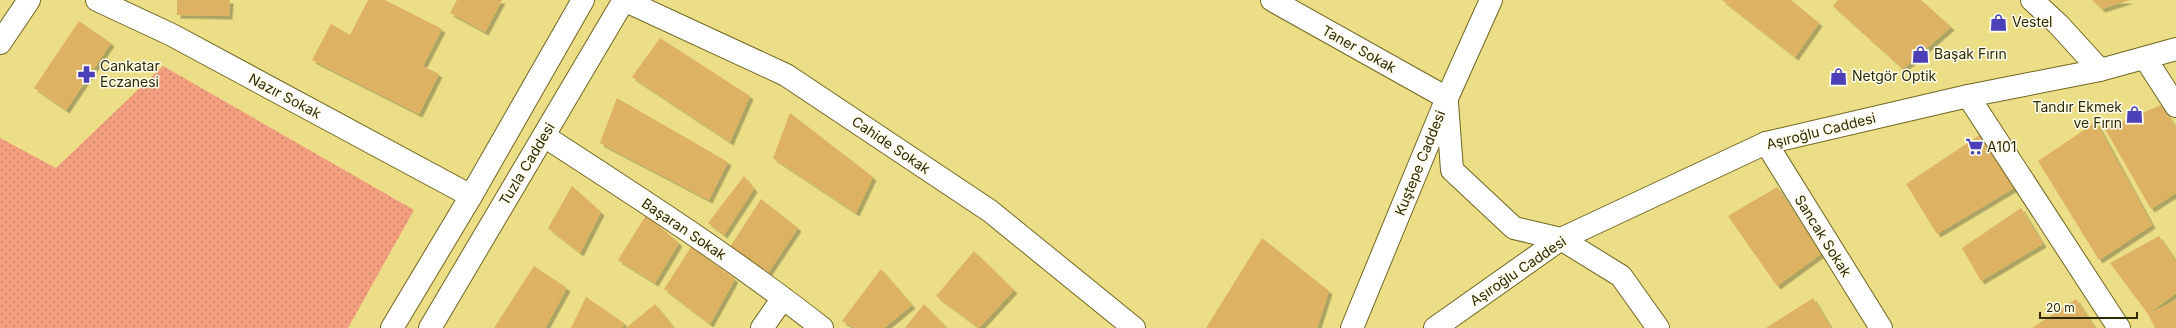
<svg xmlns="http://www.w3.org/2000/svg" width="2176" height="328" viewBox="0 0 2176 328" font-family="Inter,sans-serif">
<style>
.grass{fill:url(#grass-dots)}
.building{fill:#deb263;filter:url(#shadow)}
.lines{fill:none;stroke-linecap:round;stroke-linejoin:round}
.minor-casing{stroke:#706623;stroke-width:24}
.tertiary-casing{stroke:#706623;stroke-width:24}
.primary-casing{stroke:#706623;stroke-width:24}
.minor{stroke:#fff;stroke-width:22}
.tertiary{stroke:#fff;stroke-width:22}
.primary{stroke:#fff;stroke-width:22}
.labels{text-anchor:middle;stroke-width:3;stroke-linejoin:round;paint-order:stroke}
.poi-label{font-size:14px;fill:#2f2a04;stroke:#fffdec;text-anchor:start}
.street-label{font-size:14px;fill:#2f2a04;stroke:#fffdec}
</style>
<defs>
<pattern id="grass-dots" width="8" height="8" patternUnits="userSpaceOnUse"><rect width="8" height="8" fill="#f29e7f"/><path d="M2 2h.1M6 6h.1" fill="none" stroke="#c48166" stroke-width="1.8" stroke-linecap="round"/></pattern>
<filter id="shadow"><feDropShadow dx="3.5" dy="3.5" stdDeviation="0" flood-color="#0004"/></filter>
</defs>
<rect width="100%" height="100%" fill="#ebde86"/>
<!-- grass -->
<path class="grass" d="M 163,66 L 414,210 L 348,328 L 0,328 L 0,138 L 56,168 Z"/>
<!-- building -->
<path class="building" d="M 177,0 L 230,0 L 229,16 L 177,15 Z
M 368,0 L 385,0 L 442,29 L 423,66 L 439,74 L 419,114 L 312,60 L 331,24 L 350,35 Z
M 457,0 L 502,0 L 485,32 L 450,13 Z
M 1722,0 L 1791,0 L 1819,23 L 1795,57 Z
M 1838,0 L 1921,0 L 1951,27 L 1903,69 L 1833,6 Z
M 2092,0 L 2130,0 L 2102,9 Z
M 79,21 L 111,43 L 66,110 L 34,88 Z
M 660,38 L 750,96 L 730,142 L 632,77 Z
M 617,98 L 728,162 L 709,200 L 600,143 Z
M 2161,105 L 2176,128 L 2176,193 L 2151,209 L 2105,129 Z
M 790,113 L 873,177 L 856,213 L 773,158 Z
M 2096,122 L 2152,225 L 2099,260 L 2038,161 Z
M 1981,134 L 2014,188 L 1937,234 L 1906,184 Z
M 744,176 L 754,189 L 724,235 L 708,223 Z
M 572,186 L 601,212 L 580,253 L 548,228 Z
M 1777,187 L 1821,254 L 1777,286 L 1728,216 Z
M 761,199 L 798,228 L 768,273 L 730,247 Z
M 2021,208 L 2043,244 L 1981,281 L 1962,248 Z
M 646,215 L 679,243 L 655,283 L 618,260 Z
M 2159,236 L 2176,261 L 2176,293 L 2148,314 L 2176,300 L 2176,328 L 2155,328 L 2148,314 L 2110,263 Z
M 1262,238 L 1329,291 L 1317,328 L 1206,328 Z
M 691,247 L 735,279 L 710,324 L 664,289 Z
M 974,251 L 1014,290 L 979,328 L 936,296 Z
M 534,266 L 567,288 L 545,328 L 494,328 Z
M 881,269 L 912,305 L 884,328 L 855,328 L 842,321 Z
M 586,297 L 624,323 L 622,328 L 571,328 Z
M 1813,298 L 1831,328 L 1766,328 Z
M 2076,299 L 2095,328 L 2032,328 Z
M 655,304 L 674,328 L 626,328 Z
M 924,304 L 947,328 L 905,328 Z"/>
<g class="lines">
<defs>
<path id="minor" d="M 97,0 L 172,35 L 471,196
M 624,0 L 786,75 L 990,211 L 1134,328
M 1272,0 L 1447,98
M 2032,0 L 2058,24 L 2100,70
M 0,43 L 29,0
M 2145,58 L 2176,106
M 1968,96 L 2119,328
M 544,136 C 638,197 733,258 822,328
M 1766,143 L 1881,328
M 762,328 L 783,298"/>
<path id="tertiary" d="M 1447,103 L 1452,170 L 1514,228 L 1561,239 L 1621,276 L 1658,328
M 1352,328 L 1447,98 L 1491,0
M 1435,328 L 1561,239 L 1766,143 L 1968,96 L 2100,70 L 2176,49"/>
<path id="primary" d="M 392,328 L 471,196 L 583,0
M 430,328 L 624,0"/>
</defs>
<!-- minor casing -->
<use href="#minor" class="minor-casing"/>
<!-- tertiary casing -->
<use href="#tertiary" class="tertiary-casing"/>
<!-- primary casing -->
<use href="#primary" class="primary-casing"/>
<!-- minor -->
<use href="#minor" class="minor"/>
<!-- tertiary -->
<use href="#tertiary" class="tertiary"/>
<!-- primary -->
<use href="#primary" class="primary"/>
</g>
<!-- icons -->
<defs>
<symbol id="shop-bare" viewBox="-9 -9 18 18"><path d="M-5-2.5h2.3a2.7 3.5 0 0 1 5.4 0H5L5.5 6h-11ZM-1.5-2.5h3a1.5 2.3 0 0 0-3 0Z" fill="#4b40b7" stroke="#fffdec" stroke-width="2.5" paint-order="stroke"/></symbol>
<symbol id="pharmacy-bare" viewBox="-9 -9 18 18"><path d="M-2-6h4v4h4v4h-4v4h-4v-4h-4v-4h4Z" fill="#4b40b7" stroke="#fffdec" stroke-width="2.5" paint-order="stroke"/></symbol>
<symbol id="supermarket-bare" viewBox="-9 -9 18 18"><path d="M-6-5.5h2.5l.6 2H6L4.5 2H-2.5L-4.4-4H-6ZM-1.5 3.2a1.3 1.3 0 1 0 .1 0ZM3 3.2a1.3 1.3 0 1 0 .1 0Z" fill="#4b40b7" stroke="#fffdec" stroke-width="2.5" paint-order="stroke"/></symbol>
</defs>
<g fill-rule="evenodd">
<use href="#shop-bare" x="1986" y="10" width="25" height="25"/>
<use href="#shop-bare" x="1908" y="42" width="25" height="25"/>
<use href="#pharmacy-bare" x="74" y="62" width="25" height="25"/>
<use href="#shop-bare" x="1826" y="64" width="25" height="25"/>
<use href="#shop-bare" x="2122" y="102" width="25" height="25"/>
<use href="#supermarket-bare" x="1962" y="134" width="25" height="25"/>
</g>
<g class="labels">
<!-- poi labels -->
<g class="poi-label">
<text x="2012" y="27">Vestel</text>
<text x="1934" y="59">Başak Fırın</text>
<text x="100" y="71">Cankatar<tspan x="100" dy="16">Eczanesi</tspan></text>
<text x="1852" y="81">Netgör Optik</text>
<text x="2122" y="112" text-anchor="end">Tandır Ekmek<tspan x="2122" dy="16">ve Fırın</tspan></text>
<text x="1987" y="152">A101</text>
</g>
<!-- street labels -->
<g class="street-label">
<text transform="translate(1359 49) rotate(29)" y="5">Taner Sokak</text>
<text transform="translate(285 96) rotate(28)" y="5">Nazır Sokak</text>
<text transform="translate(1821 131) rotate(-14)" y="5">Aşıroğlu Caddesi</text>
<text transform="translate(891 145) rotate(34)" y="5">Cahide Sokak</text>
<text transform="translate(1420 163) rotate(-68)" y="5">Kuştepe Caddesi</text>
<text transform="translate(527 164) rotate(-59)" y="5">Tuzla Caddesi</text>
<text transform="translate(684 229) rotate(34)" y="5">Başaran Sokak</text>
<text transform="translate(1823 236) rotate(58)" y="5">Sancak Sokak</text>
<text transform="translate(1518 271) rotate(-34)" y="5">Aşıroğlu Caddesi</text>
</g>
</g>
<!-- scale -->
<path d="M2040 312v6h97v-6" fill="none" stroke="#2f2a04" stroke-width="2"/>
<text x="2046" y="312" font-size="12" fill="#2f2a04" stroke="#fffdec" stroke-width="3" paint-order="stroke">20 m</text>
</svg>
